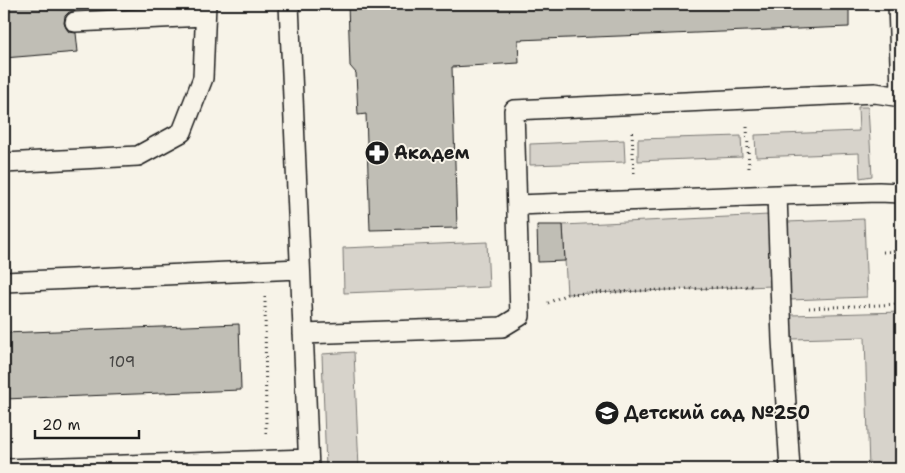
<svg xmlns="http://www.w3.org/2000/svg" width="905" height="473" viewBox="0 0 905 473" font-family="'Shantell Sans',sans-serif">
<style>
.green{fill:#d7d3cb;stroke:#7a7874}
.building{fill:#c0beb5;stroke:#1c1c1c}
.lines{fill:none;stroke-linecap:round;stroke-linejoin:round}
.service-casing{stroke:#1c1c1c;stroke-width:22}
.path{stroke:#1c1c1c;stroke-width:3;stroke-dasharray:1 4;stroke-linecap:butt}
.service{stroke:#f7f3e8;stroke-width:19}
.labels{text-anchor:middle;stroke-width:4;stroke-linejoin:round;paint-order:stroke}
.number-label{font-size:15px;fill:#454442}
.poi-label{font-size:18px;font-weight:bold;fill:#1c1c1c;stroke:#f7f3e8;text-anchor:start}
</style>
<rect width="100%" height="100%" fill="#f7f3e8"/>
<filter id="ink" filterUnits="userSpaceOnUse"><feTurbulence type="fractalNoise" baseFrequency=".02" numOctaves="2"/><feDisplacementMap in="SourceGraphic" scale="10" xChannelSelector="R" yChannelSelector="G"/><feConvolveMatrix kernelMatrix="1 2 1 2 8 2 1 2 1" color-interpolation-filters="sRGB"/></filter>
<g filter="url(#ink)">
<!-- green -->
<path class="green" d="M 858,107 L 868,107 L 872,176 L 860,178 L 859,153 L 756,157 L 755,135 L 859,131 Z
M 741,136 L 742,157 L 638,161 L 638,139 Z
M 624,140 L 625,162 L 530,165 L 530,144 Z
M 769,215 L 772,286 L 567,294 L 563,225 Z
M 864,219 L 867,297 L 790,300 L 787,222 Z
M 487,242 L 489,287 L 344,293 L 343,248 Z
M 901,312 L 901,469 L 869,469 L 865,337 L 792,339 L 791,315 Z
M 354,352 L 359,469 L 326,469 L 322,354 Z"/>
<!-- building -->
<path class="building" d="M 4,4 L 74,4 L 75,11 L 69,12 L 65,16 L 64,23 L 66,28 L 69,32 L 76,33 L 78,52 L 4,58 Z
M 348,4 L 849,4 L 849,27 L 518,40 L 519,63 L 452,67 L 457,228 L 370,230 L 366,114 L 358,115 L 356,73 L 350,66 Z
M 537,225 L 563,225 L 565,261 L 538,262 Z
M 239,324 L 241,390 L 4,399 L 4,333 Z"/>
<g class="lines">
<defs>
<path id="service" d="M 289,4 L 309,469
M 898,4 L 901,92
M 75,22 L 205,16
M 4,163 L 138,156 L 182,132 L 203,78 L 206,4
M 777,195 L 782,340 L 790,469
M 517,205 L 777,195 L 879,192 L 901,193
M 4,282 L 299,269
M 303,334 L 502,327 L 520,316 L 514,110 L 875,93 L 901,97
M 4,469 L 308,459"/>
</defs>
<!-- service casing -->
<use href="#service" class="service-casing"/>
<!-- path -->
<path class="path" d="M 747,127 L 749,168
M 632,132 L 634,173
M 883,252 L 901,251
M 265,297 L 266,434
M 548,303 L 567,294 L 754,286
M 809,308 L 901,304"/>
<!-- service -->
<use href="#service" class="service"/>
</g>
</g>
<!-- icons -->
<defs>
<symbol id="pharmacy-disc" viewBox="-11 -11 22 22"><circle r="9.5" fill="#1c1c1c" stroke="#f7f3e8"/><path d="M-2-6h4v4h4v4h-4v4h-4v-4h-4v-4h4Z" fill="#fff"/></symbol>
<symbol id="school-disc" viewBox="-11 -11 22 22"><circle r="9.5" fill="#1c1c1c" stroke="#f7f3e8"/><path d="M0-5L7-2L0 1L-7-2ZM-4 1L0 2.5L4 1V4Q0 6-4 4Z" fill="#fff"/></symbol>
</defs>
<g fill-rule="evenodd">
<use href="#pharmacy-disc" x="363" y="139" width="28" height="28"/>
<use href="#school-disc" x="593" y="399" width="28" height="28"/>
</g>
<g class="labels">
<!-- number labels -->
<g class="number-label">
<text x="122" y="367">109</text>
</g>
<!-- poi labels -->
<g class="poi-label">
<text x="394" y="159">Академ</text>
<text x="624" y="419">Детский сад №250</text>
</g>
</g>
<!-- margin -->
<rect width="905" height="473" fill="none" stroke="#f7f3e8" stroke-width="20"/>
<rect x="10" y="10" width="885" height="453" fill="none" stroke="#1c1c1c" stroke-width="2" filter="url(#ink)"/>
<!-- scale -->
<path d="M35 430v8h104v-8" fill="none" stroke="#1c1c1c" stroke-width="2.5"/>
<text x="42" y="430" font-size="15" fill="#1c1c1c" stroke="#f7f3e8" stroke-width="4" paint-order="stroke">20 m</text>
</svg>
